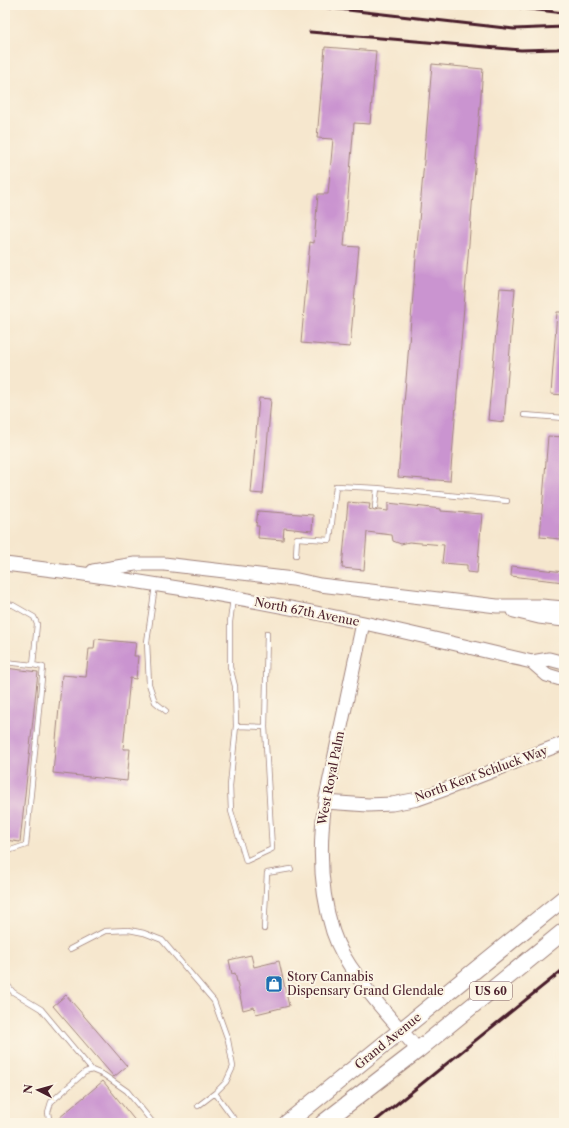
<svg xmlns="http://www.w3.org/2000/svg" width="569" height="1128" viewBox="0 0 569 1128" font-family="'Libre Caslon Text',serif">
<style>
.building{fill:#ca94d0}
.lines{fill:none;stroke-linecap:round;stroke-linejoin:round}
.lane-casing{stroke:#a0837c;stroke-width:6}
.secondary-casing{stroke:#a0837c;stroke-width:15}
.highway-casing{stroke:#a0837c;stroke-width:18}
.lane{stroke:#fff;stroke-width:4.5}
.secondary{stroke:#fff;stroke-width:13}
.highway{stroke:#fff;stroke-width:16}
.rail{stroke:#4a1f2b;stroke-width:3}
.labels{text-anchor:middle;stroke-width:4;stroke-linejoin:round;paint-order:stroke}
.shield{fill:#fcf5e5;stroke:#7f5f63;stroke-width:1}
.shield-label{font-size:11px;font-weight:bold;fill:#4a1f2b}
.street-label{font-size:12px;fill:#4a1f2b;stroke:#fcf5e5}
.poi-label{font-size:12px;fill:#4a1f2b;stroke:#fcf5e5;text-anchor:start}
</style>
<rect width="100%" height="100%" fill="#fcf5e5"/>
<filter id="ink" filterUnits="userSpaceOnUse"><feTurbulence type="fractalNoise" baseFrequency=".025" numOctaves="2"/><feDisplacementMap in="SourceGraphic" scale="8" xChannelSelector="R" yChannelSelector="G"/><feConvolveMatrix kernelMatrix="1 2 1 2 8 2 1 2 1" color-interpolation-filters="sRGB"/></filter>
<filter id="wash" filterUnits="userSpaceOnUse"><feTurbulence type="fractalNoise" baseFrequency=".012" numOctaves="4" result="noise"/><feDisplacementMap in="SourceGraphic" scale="16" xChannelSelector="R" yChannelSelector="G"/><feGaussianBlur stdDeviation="0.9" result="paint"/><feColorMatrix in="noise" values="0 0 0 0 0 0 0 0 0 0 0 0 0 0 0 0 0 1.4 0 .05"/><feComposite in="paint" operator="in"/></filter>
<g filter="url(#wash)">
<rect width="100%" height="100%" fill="#f6e7ce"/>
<g id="blocks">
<!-- building -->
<path class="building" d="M 325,47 L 376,51 L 370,124 L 354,123 L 344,246 L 359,247 L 350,347 L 301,343 L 310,242 L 314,243 L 318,194 L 328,194 L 333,139 L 317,138 Z
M 432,64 L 483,69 L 450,481 L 398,477 Z
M 500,288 L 515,289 L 504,422 L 488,420 Z
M 557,312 L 564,312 L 564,395 L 551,394 Z
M 259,398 L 271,399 L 263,494 L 251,493 Z
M 548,436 L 564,437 L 564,493 L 560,539 L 540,537 Z
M 348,502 L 370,504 L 369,509 L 375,511 L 378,510 L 388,511 L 388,503 L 441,509 L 441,511 L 482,514 L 477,573 L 467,572 L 467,565 L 442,563 L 444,545 L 409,542 L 401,544 L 393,541 L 392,535 L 367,532 L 364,570 L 342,568 Z
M 258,511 L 313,515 L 312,531 L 284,528 L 283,540 L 258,538 L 259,526 L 256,526 Z
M 512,566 L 564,572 L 564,582 L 511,576 Z
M 95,639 L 136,643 L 134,656 L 138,656 L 136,679 L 130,678 L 123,749 L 130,749 L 127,781 L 53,773 L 62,675 L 86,677 L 89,649 L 94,649 Z
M 5,668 L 38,672 L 20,842 L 5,840 Z
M 251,955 L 254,967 L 279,961 L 289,1006 L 256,1014 L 254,1007 L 243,1010 L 235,973 L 232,974 L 229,960 Z
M 66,995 L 127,1066 L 114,1077 L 53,1006 Z
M 103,1081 L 137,1123 L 63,1123 L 59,1118 Z"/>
</g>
</g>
<g filter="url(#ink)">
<use href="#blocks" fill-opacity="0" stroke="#a0837c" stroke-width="1"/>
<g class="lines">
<defs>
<path id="lane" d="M 524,415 L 564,418
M 375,507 L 377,488 L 507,501
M 296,555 L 297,538 L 330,540 L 336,486 L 377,488
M 155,586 L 147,642 L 149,684 L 155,702 L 166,711
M 233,598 L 230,622 L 230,667 L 235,686 L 236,726 L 230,786 L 231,811 L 246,861 L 272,849 L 265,727 L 236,726
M 5,604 L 13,605 L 34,617 L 37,624 L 33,665 L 5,662
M 265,727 L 267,633
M 5,850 L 11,850 L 26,845 L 43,667 L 33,665
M 264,929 L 267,873 L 291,869
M 70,949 L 105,931 L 129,930 L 144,933 L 162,940 L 214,1001 L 228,1040 L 233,1067 L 226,1082 L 215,1093 L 237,1123
M 5,982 L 13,992 L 41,1009 L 92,1070
M 198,1106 L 215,1093
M 52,1123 L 49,1119 L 48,1112 L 51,1102 L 85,1072 L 92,1070 L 104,1075 L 127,1091 L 153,1123"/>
<path id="secondary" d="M 5,564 C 125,578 245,597 364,623 C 420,635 476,649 532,662 L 549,659 L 564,663
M 93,571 L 135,564 L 164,564 L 293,579 L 320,585 L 497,606 L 541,606 L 564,608
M 514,611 L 539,617 L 564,620
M 363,623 L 325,802 C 319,845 320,891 333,932 C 338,947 348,964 358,977 C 375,1003 398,1026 418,1050
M 532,662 L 547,675 L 564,680
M 325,802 L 368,805 L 392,804 L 418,799 L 446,789 L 564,743"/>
<path id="highway" d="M 287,1123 L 564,898
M 323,1123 L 418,1050 L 564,931"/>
</defs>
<!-- lane casing -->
<use href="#lane" class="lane-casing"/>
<!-- secondary casing -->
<use href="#secondary" class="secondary-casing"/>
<!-- highway casing -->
<use href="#highway" class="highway-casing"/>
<!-- lane -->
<use href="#lane" class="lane"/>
<!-- secondary -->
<use href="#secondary" class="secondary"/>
<!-- highway -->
<use href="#highway" class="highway"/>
<!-- rail -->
<path class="rail" d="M 304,5 L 514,29 L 564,27
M 521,8 L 564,13
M 310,32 L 521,50 L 557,49 L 564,48
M 373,1123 L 564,969"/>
</g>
</g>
<!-- icons -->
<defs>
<symbol id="shop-square" viewBox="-11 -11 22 22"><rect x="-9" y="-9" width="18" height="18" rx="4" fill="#1f6fb2" stroke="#fcf5e5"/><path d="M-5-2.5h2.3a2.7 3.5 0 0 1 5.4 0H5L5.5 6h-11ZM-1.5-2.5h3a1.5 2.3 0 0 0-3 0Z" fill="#fff"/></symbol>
</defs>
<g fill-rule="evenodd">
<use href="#shop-square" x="264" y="974" width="20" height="20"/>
</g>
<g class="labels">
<!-- shield labels -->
<rect class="shield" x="470" y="982" width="42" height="18" rx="3"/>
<g class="shield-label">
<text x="491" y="995">US 60</text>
</g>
<!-- street labels -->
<g class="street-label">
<text transform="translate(307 612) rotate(11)" y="4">North 67th Avenue</text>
<text transform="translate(481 774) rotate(-20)" y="4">North Kent Schluck Way</text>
<text transform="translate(331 778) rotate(-79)" y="4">West Royal Palm</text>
<text transform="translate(388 1041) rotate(-39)" y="4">Grand Avenue</text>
</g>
<!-- poi labels -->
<g class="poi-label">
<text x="287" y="981">Story Cannabis<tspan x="287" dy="14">Dispensary Grand Glendale</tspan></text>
</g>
</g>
<!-- margin -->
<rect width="569" height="1128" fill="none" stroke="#fcf5e5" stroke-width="20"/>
<!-- north arrow -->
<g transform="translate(38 1090) rotate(276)" stroke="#fcf5e5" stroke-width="3" paint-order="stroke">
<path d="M0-3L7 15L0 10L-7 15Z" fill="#4a1f2b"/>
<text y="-6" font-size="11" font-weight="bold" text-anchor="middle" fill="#4a1f2b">N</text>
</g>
</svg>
